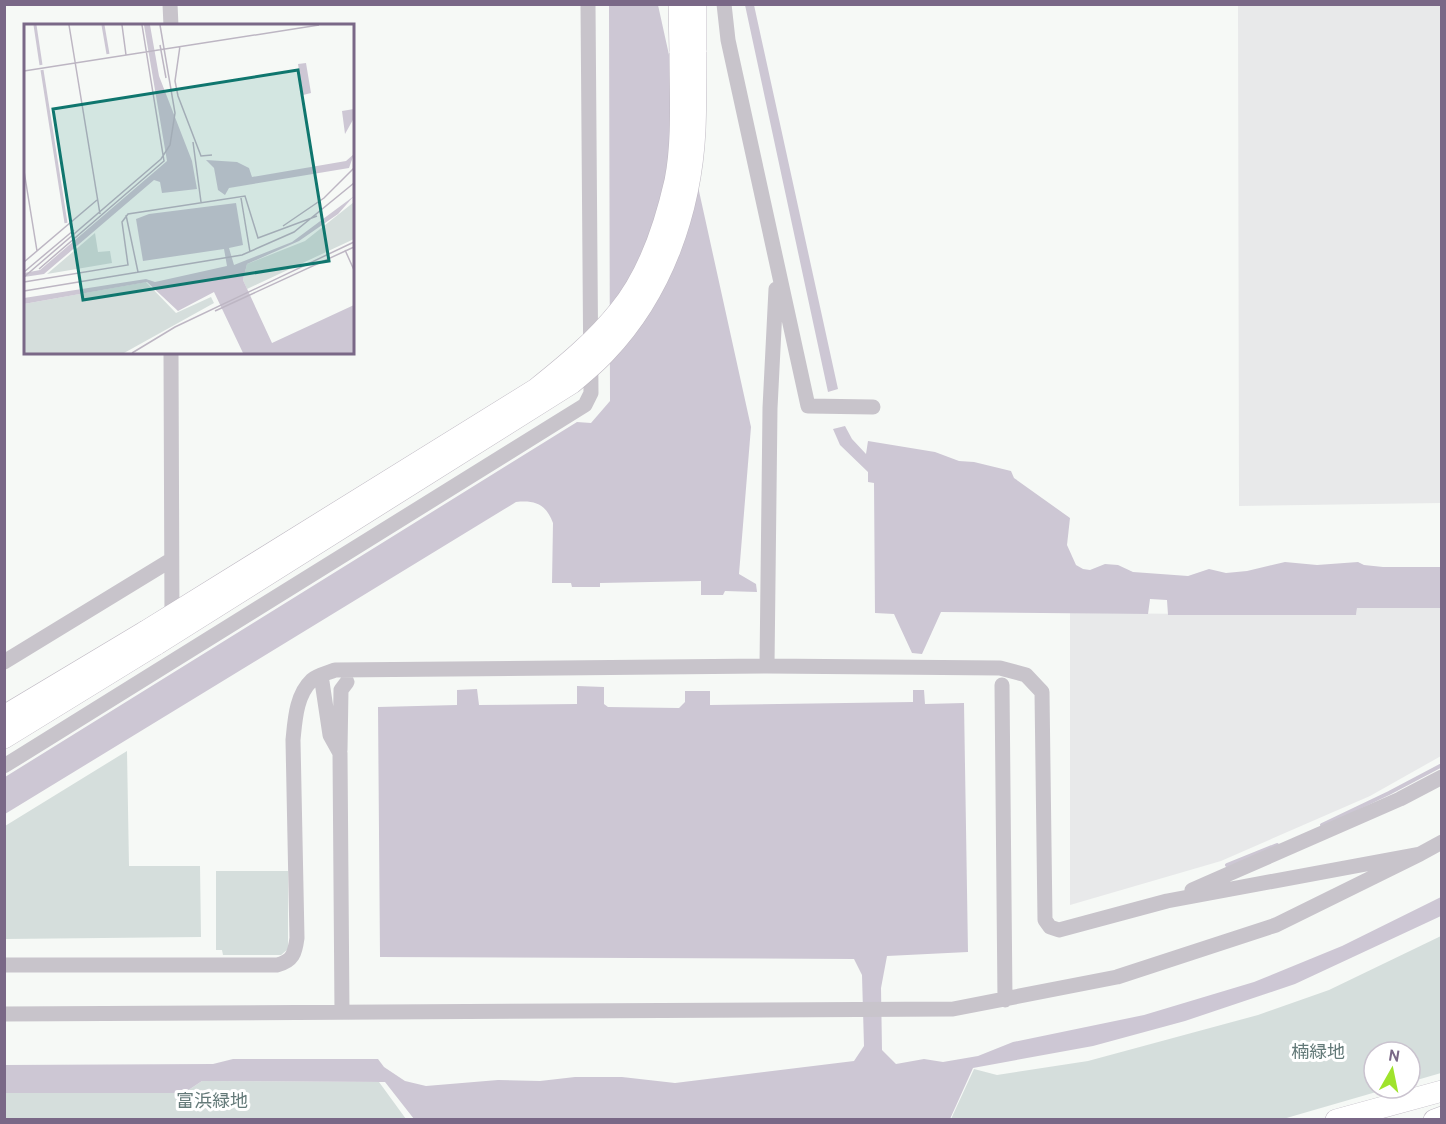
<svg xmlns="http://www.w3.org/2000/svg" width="1446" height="1124" viewBox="0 0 1446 1124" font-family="Cabin,'Noto Sans JP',sans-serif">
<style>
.built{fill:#e8e9ea}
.green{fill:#d5dedc}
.water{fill:#cdc7d4}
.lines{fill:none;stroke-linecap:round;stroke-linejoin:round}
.stream{stroke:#cdc7d4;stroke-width:4}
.secondary-casing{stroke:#beb8c2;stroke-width:22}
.street{stroke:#c8c4cb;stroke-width:15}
.secondary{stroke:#fff;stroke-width:21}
.secondary-bridge-casing{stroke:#beb8c2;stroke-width:22;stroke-linecap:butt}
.secondary-bridge{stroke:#fff;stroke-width:21}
.labels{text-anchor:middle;stroke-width:6;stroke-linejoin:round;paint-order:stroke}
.park-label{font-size:18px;fill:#637978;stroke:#fff}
.inset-river{fill:none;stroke:#cdc7d4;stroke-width:3}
.inset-road{fill:none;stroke:#bdb6c3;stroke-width:1.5}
.view{fill:#0f766e;fill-opacity:0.15;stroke:#0f766e;stroke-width:3}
.inset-edge{fill:none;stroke:#7a6887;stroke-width:3}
</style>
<rect width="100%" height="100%" fill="#f6f9f6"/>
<!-- built -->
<path class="built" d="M 1238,5 L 1441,5 L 1441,503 L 1239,506 Z
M 1357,608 L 1441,608 L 1441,756 L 1370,796 L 1221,861 L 1070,905 L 1070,613 L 1356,615 Z"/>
<!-- green -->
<path class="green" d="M 127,751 L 129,866 L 200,866 L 201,937 L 5,939 L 5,826 Z
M 216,871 L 288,871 L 288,949 L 281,955 L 223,955 L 222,950 L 216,950 Z
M 1441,936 L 1441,1073 L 1410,1082 L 1410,1052 L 1374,1052 L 1374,1088 L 1390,1088 L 1283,1119 L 951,1119 L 974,1069 L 997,1075 L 1088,1061 L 1258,1015 L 1329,990 Z
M 202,1081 L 379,1082 L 406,1119 L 5,1119 L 4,1093 L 184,1093 Z"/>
<!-- water -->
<path class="water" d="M 609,5 L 658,5 L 751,427 L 739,574 L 756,584 L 757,592 L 725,591 L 723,595 L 701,595 L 701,581 L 600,583 L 600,587 L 572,587 L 571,583 L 552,583 L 553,523 C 546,504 535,500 516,502 L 5,814 L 5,777 L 577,422 L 591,423 L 610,401 Z
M 745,5 L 754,5 L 838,389 L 828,392 Z
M 845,426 L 852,439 L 866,454 L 868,441 L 935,452 L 959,461 L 974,462 L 1011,471 L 1014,478 L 1070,518 L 1067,545 L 1076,565 L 1083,569 L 1090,570 L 1105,564 L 1118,565 L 1133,572 L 1188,576 L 1209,569 L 1226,573 L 1247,571 L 1285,562 L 1317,565 L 1358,562 L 1364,565 L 1383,567 L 1441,567 L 1441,608 L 1357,608 L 1356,615 L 1168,615 L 1167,600 L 1150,599 L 1148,614 L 941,612 L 922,654 L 912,653 L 894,614 L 875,613 L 874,483 L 868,482 L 868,472 L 840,445 L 833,429 Z
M 577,686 L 604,687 L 604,704 L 608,707 L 679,708 L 685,702 L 685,691 L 710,691 L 710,705 L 913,702 L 913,690 L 924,690 L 925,704 L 964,703 L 968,952 L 887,956 L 881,988 L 882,1050 L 896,1064 L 924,1059 L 943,1062 L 978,1056 L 1013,1042 L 1144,1015 L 1254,982 L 1342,946 L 1441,897 L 1441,916 L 1295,984 L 1185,1021 L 1093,1046 L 973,1068 L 950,1119 L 414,1119 L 385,1082 L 202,1081 L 184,1093 L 5,1093 L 4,1065 L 213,1064 L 233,1059 L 378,1059 L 384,1067 L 405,1081 L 426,1086 L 498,1080 L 540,1081 L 575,1077 L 622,1077 L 675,1083 L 854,1061 L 864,1046 L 862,975 L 854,959 L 380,957 L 378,707 L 457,705 L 457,690 L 477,689 L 479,705 L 577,704 Z"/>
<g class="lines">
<!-- stream -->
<path class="stream" d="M 1322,825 L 1389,793 L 1442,765
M 1227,865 L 1277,845"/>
<defs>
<path id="secondary" d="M 679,4 L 680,53
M 696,4 L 696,52
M 4,716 L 146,631
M 4,738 L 157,644
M 1336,1120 L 1442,1091
M 1434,1120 L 1442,1117"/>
</defs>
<!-- secondary casing -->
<use href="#secondary" class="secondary-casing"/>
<!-- street -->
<path class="street" d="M 170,4 L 171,26
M 724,4 L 728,40 L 808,406 L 873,407
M 171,352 L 172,621
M 4,662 L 171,560
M 767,666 L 770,408 L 776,289
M 321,675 L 330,735 L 340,753 L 342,1012
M 1002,685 L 1005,1000
M 340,750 L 341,690 L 347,682
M 4,766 L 585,405 L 591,393 L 588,4
M 1192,890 L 1400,799 L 1442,777
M 4,965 L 277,965 C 293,961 295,953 297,938 L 293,740 C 295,720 296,695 312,680 C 318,675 328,673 335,670 L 767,666 L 1000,668 L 1026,675 L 1042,692 L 1045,920 L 1050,927 L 1059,930 L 1167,901 L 1420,854
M 4,1014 L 953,1009 L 1117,977 L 1276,925 L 1420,854 L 1442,842"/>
<!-- secondary -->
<use href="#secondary" class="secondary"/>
<defs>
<path id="secondary-bridge" d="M 146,631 L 536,389 C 566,365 595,341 619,311 C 648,276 665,225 675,181 C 683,142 680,93 680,53
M 157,644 L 572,383 C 584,373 596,363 606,352 C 663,292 691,211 695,130 C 696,104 696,78 696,52"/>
</defs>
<!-- secondary-bridge casing -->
<use href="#secondary-bridge" class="secondary-bridge-casing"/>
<!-- secondary-bridge -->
<use href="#secondary-bridge" class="secondary-bridge"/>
</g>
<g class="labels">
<!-- park labels -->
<g class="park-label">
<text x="1318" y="1058">楠緑地</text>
<text x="212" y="1107">富浜緑地</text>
</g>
</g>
<!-- overview -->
<g transform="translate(24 24)">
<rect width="330" height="330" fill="#f6f9f6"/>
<path d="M 330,178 L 330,215 L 223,265 L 219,256 L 223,240 L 281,217 ZM 71,209 L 74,228 L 86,227 L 88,239 L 23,250 ZM 122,258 L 152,289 L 187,273 L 190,279 L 100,329 L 0,329 L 0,280 Z" fill="#d5dedc"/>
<path d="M 120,1 L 126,1 L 135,52 L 168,137 L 173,165 L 138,169 L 136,158 L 130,156 L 20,250 L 0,253 L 0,249 L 16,246 L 143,137 ZM 282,39 L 287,69 L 279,71 L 274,40 ZM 330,85 L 330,94 L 321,110 L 318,87 ZM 330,130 L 325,144 L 205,164 L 201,171 L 194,166 L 190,144 L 182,136 L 213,138 L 225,144 L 228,153 L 322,137 ZM 330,172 L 314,190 L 275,217 L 223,240 L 219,256 L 248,319 L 330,281 L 330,329 L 219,329 L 190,268 L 154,287 L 123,258 L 0,280 L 0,274 L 122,255 L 131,258 L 203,242 L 200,225 L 119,237 L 112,195 L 125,190 L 212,179 L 219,221 L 205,224 L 210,241 L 268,218 Z" fill="#cdc7d4"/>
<path class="inset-river" d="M 11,1 L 17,41M 79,1 L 84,30M 18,46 L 42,199"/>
<path class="inset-road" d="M 45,1 L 76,190M 98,1 L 102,31M 136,21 L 142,54M 156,22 L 151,57 L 154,72 L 177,132 L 188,131M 0,47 L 295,1M 169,118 L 177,178M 0,147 L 13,227M 217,174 L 226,228M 102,191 L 114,248M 259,202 L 300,174 L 330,144M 321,226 L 330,246M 0,238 L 73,176M 15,245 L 140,137 L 118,1M 0,248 L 50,206M 0,253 L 137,135 L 146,121 L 151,89 L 136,1M 0,258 L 104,241 L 98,198 L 104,190 L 221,172 L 234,214 L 293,192M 0,267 L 218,231 L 270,208 L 330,159M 191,287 L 330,223M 108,329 L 151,303 L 330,218"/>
<path class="view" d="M 274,46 L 305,237 L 59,276 L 29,85 Z"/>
<rect width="330" height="330" class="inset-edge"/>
</g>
<!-- border -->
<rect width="1446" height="1124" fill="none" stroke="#7a6887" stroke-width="12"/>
<!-- north arrow -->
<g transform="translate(1392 1070) rotate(9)"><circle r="28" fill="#ffffff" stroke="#cac3cf" stroke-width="1.5"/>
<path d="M0-4.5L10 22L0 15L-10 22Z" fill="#9fe32c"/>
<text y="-9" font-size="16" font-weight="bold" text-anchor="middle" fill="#7a6887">N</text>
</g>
</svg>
